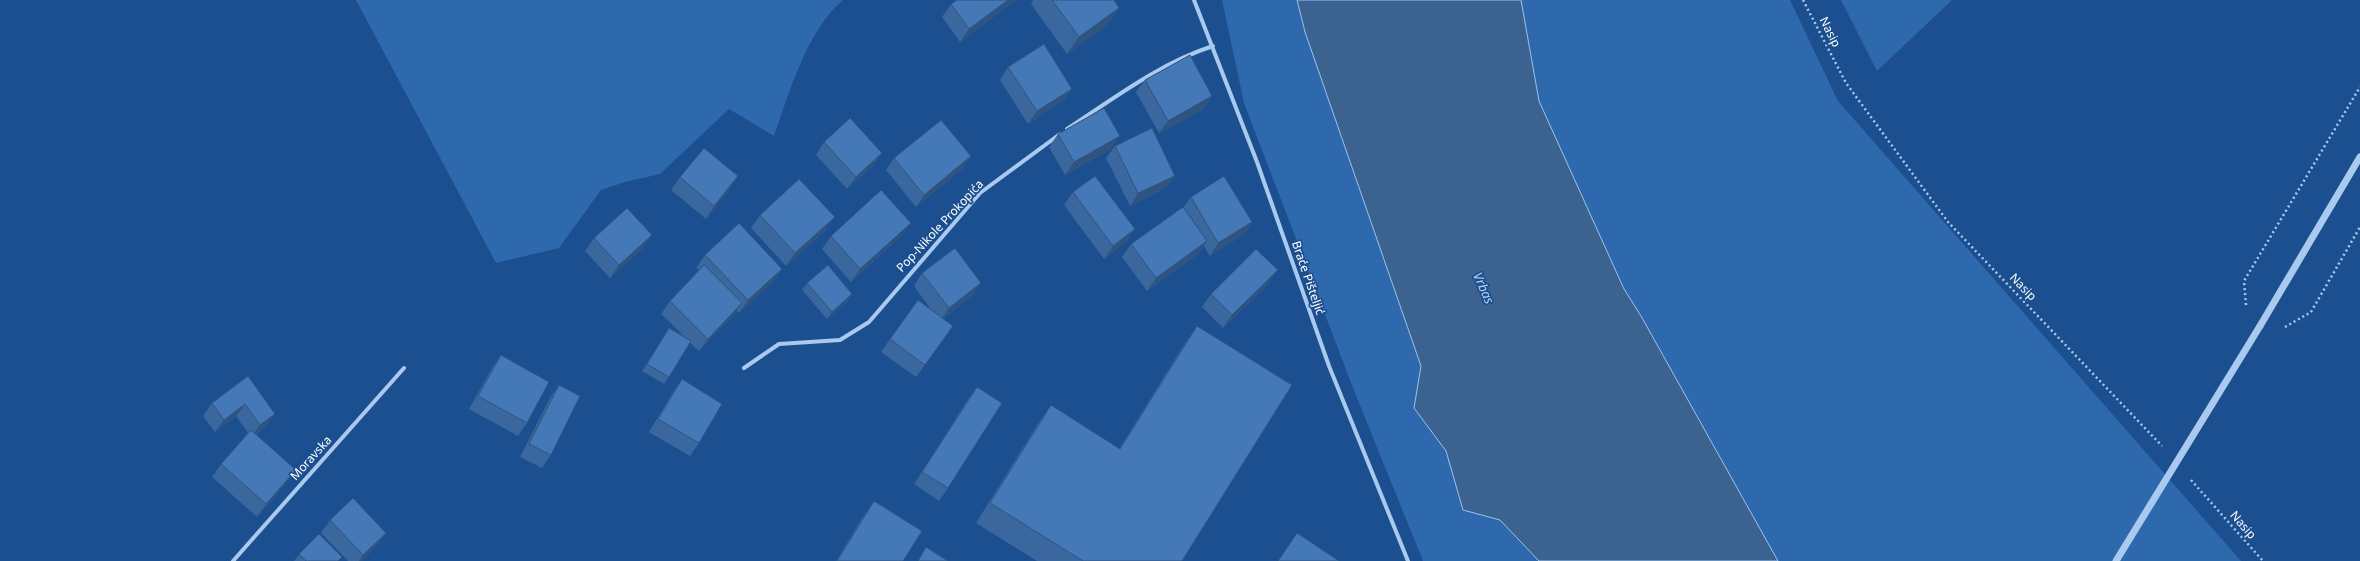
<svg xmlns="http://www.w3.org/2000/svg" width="2360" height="561" viewBox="0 0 2360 561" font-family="'Noto Sans',sans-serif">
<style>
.green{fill:#2e69ad}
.water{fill:#3c6290;stroke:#9cc4f0}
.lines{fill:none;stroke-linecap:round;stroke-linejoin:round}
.path{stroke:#a9c9ee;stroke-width:2.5;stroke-dasharray:2 3;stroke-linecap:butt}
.minor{stroke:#a9c9ee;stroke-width:4}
.tertiary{stroke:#a9c9ee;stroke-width:7}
.tertiary-bridge{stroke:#a9c9ee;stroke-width:7}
.wall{fill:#3a679d}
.shaded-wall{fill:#305480}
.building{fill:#4478b7;stroke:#305480}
.labels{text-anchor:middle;stroke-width:3.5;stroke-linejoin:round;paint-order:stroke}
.street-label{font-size:12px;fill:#fff;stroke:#1b4f8f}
.water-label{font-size:13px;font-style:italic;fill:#b5d3f5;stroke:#1b4f8f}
</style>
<rect width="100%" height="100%" fill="#1b4f8f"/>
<!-- green -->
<path class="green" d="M 356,0 L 843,0 C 806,32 790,91 774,136 L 729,109 L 660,174 L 625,182 L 601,190 L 559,248 L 496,263 Z
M 1222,0 L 1297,0 L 1305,32 L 1421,366 L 1414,408 L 1446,451 L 1463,510 L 1500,520 L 1539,561 L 1423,561 L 1355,393 L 1244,103 Z
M 1521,0 L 1790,0 L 1838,101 L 2241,561 L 1778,561 L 1641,316 L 1624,289 L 1539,101 Z
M 1841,0 L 1952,0 L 1877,71 Z"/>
<!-- water -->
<path class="water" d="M 1297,0 L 1521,0 L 1539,101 L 1624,289 L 1641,316 L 1778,561 L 1539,561 L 1500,520 L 1463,510 L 1446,451 L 1414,408 L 1421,366 L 1305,32 Z"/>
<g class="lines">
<!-- path -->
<path class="path" d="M 1803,0 L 1846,83 L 1948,222 L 2162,446
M 2246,305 L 2244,281 L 2360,87
M 2285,327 L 2311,312 L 2360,227
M 2191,480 L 2263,561"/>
<!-- minor -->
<path class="minor" d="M 1194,0 L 1257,162 L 1329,366 L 1408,561
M 1067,129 C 1113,99 1160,63 1213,46
M 744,368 L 779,344 L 840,340 L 869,322 L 980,193 L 1060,134
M 233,561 L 404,368"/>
<!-- tertiary -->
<path class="tertiary" d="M 2260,326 L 2360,157"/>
<!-- tertiary-bridge -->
<path class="tertiary-bridge" d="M 2116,561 L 2260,326"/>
</g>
<!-- wall -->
<path class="wall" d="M 957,0 L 1016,0 L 960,42 L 942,17 L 951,4 Z
M 1033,0 L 1114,0 L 1119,8 L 1107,25 L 1067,54 L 1031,4 Z
M 1008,67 L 1072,89 L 1063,101 L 1028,124 L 1000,80 Z
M 1145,80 L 1204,109 L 1159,133 L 1136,92 Z
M 1058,134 L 1111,149 L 1065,175 L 1049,147 Z
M 824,142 L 882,153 L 873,166 L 847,189 L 816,155 Z
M 1115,146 L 1166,188 L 1130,206 L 1106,158 Z
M 971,156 L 962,169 L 916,207 L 886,170 L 894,158 Z
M 680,177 L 730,189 L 706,219 L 671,190 Z
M 1073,192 L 1135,229 L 1126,242 L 1104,259 L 1064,205 Z
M 1191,197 L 1252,222 L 1243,235 L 1210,256 L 1204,246 L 1198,254 L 1147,291 L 1122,257 L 1131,244 L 1183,208 Z
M 760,215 L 826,230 L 786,266 L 751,228 Z
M 902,235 L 851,282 L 822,249 L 831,236 Z
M 594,238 L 643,248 L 610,278 L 585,251 Z
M 705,255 L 782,269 L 773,282 L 739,313 L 737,311 L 733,316 L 699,351 L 690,343 L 664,384 L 642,371 L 669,328 L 684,336 L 661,314 L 670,301 L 699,270 L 696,268 Z
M 922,273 L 981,283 L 972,296 L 943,319 L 944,339 L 916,377 L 881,352 L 890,339 L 932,311 L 914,286 Z
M 807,283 L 852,294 L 848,301 L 827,319 L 802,290 Z
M 1269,283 L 1223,328 L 1202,307 L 1211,294 Z
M 1197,326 L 1182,561 L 1037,561 L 976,523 L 1037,425 L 1051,405 L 1119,449 L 1183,346 Z
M 501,355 L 527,423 L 518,436 L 469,409 L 492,368 Z
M 248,376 L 266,426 L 256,434 L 287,482 L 257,517 L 212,477 L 221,464 L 248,433 L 236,416 L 215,432 L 203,416 L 212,403 Z
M 682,379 L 699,443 L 690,456 L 649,432 L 673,392 Z
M 559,385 L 551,455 L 542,468 L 520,457 L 550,398 Z
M 977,387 L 948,488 L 939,501 L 914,484 L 968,399 Z
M 874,501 L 903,561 L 836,561 L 862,518 Z
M 330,520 L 386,533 L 377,545 L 362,561 L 348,561 L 321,533 Z
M 299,554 L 339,561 L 294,561 Z"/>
<!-- shaded-wall -->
<path class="shaded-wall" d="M 1008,0 L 1016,0 L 960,42 L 969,29 Z
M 1119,8 L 1107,25 L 1067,54 L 1079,37 Z
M 1072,89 L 1063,101 L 1028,124 L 1037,111 Z
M 1212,96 L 1204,109 L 1159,133 L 1168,121 Z
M 1120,136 L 1111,149 L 1065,175 L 1074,162 Z
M 882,153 L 873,166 L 847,189 L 856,177 Z
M 971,156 L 962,169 L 916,207 L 924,195 Z
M 738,176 L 730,189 L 706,219 L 714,206 Z
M 1175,176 L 1166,188 L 1130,206 L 1138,193 Z
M 835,217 L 826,230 L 786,266 L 795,253 Z
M 1252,222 L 1243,235 L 1210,256 L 1218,243 Z
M 911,223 L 902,235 L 851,282 L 860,269 Z
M 1135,229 L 1126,242 L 1104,259 L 1113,246 Z
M 652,235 L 643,248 L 610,278 L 619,265 Z
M 1207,241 L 1198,254 L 1147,291 L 1156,278 Z
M 782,269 L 773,282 L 739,313 L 748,300 Z
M 1278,270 L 1269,283 L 1223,328 L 1232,315 Z
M 981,283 L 972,296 L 940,321 L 949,308 Z
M 852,294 L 848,301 L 827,319 L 832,312 Z
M 742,303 L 733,316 L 699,351 L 708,339 Z
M 245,404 L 236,416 L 215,432 L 224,420 Z
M 275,414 L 266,426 L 251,437 L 260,425 Z
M 296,470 L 287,482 L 257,517 L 266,504 Z
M 386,533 L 377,545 L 362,561 L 359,561 L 363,555 Z"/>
<!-- building -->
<path class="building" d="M 957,0 L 1008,0 L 969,29 L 951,4 Z
M 1052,0 L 1114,0 L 1119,8 L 1079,37 Z
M 1044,44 L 1072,89 L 1037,111 L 1008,67 Z
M 1190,55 L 1212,96 L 1168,121 L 1145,80 Z
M 1104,108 L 1120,136 L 1074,162 L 1058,134 Z
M 850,118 L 882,153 L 856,177 L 824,142 Z
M 941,120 L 971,156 L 924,195 L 894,158 Z
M 1152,128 L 1175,176 L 1138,193 L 1115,146 Z
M 704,148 L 738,176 L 714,206 L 680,177 Z
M 1095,176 L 1135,229 L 1113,246 L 1073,192 Z
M 1224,176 L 1252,222 L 1218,243 L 1191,197 Z
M 799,179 L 835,217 L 795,253 L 760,215 Z
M 881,190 L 911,223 L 860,269 L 831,236 Z
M 1183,207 L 1207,241 L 1156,278 L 1131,244 Z
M 627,208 L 652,235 L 619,265 L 594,238 Z
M 739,223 L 782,269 L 748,300 L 705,255 Z
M 955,248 L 981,283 L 949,308 L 922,273 Z
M 1256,249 L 1278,270 L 1232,315 L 1211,294 Z
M 704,265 L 742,303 L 708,339 L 670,301 Z
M 828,265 L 852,294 L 832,312 L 807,283 Z
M 918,300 L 953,326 L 925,365 L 890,339 Z
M 1197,326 L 1292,385 L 1182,561 L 1083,561 L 990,503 L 1051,405 L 1120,449 Z
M 669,328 L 691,341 L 669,377 L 647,364 Z
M 501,355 L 549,382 L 527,423 L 478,396 Z
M 248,376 L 275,414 L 260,425 L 245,404 L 224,420 L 212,403 Z
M 682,379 L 722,404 L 699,443 L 658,419 Z
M 559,385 L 580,396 L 551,455 L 529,444 Z
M 977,387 L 1002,403 L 948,488 L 922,472 Z
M 251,430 L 296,470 L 266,504 L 221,464 Z
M 353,498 L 386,533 L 363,555 L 330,520 Z
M 874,501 L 922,531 L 903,561 L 837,561 Z
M 1297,533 L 1339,561 L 1278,561 Z
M 319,534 L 342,557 L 338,561 L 306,561 L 299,554 Z
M 926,547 L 948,561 L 918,561 Z"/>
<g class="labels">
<!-- street labels -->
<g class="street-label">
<text transform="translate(1830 32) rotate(63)" y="4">Nasip</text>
<text transform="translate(940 226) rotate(-47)" y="4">Pop-Nikole Prokopića</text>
<text transform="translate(1308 278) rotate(71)" y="4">Braće Pišteljić</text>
<text transform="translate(2023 287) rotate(46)" y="4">Nasip</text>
<text transform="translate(311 458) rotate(-48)" y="4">Moravska</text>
<text transform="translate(2243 525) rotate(49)" y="4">Nasip</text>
</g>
<!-- water labels -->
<g class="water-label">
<text transform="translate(1484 288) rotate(66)" y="5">Vrbas</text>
</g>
</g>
</svg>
